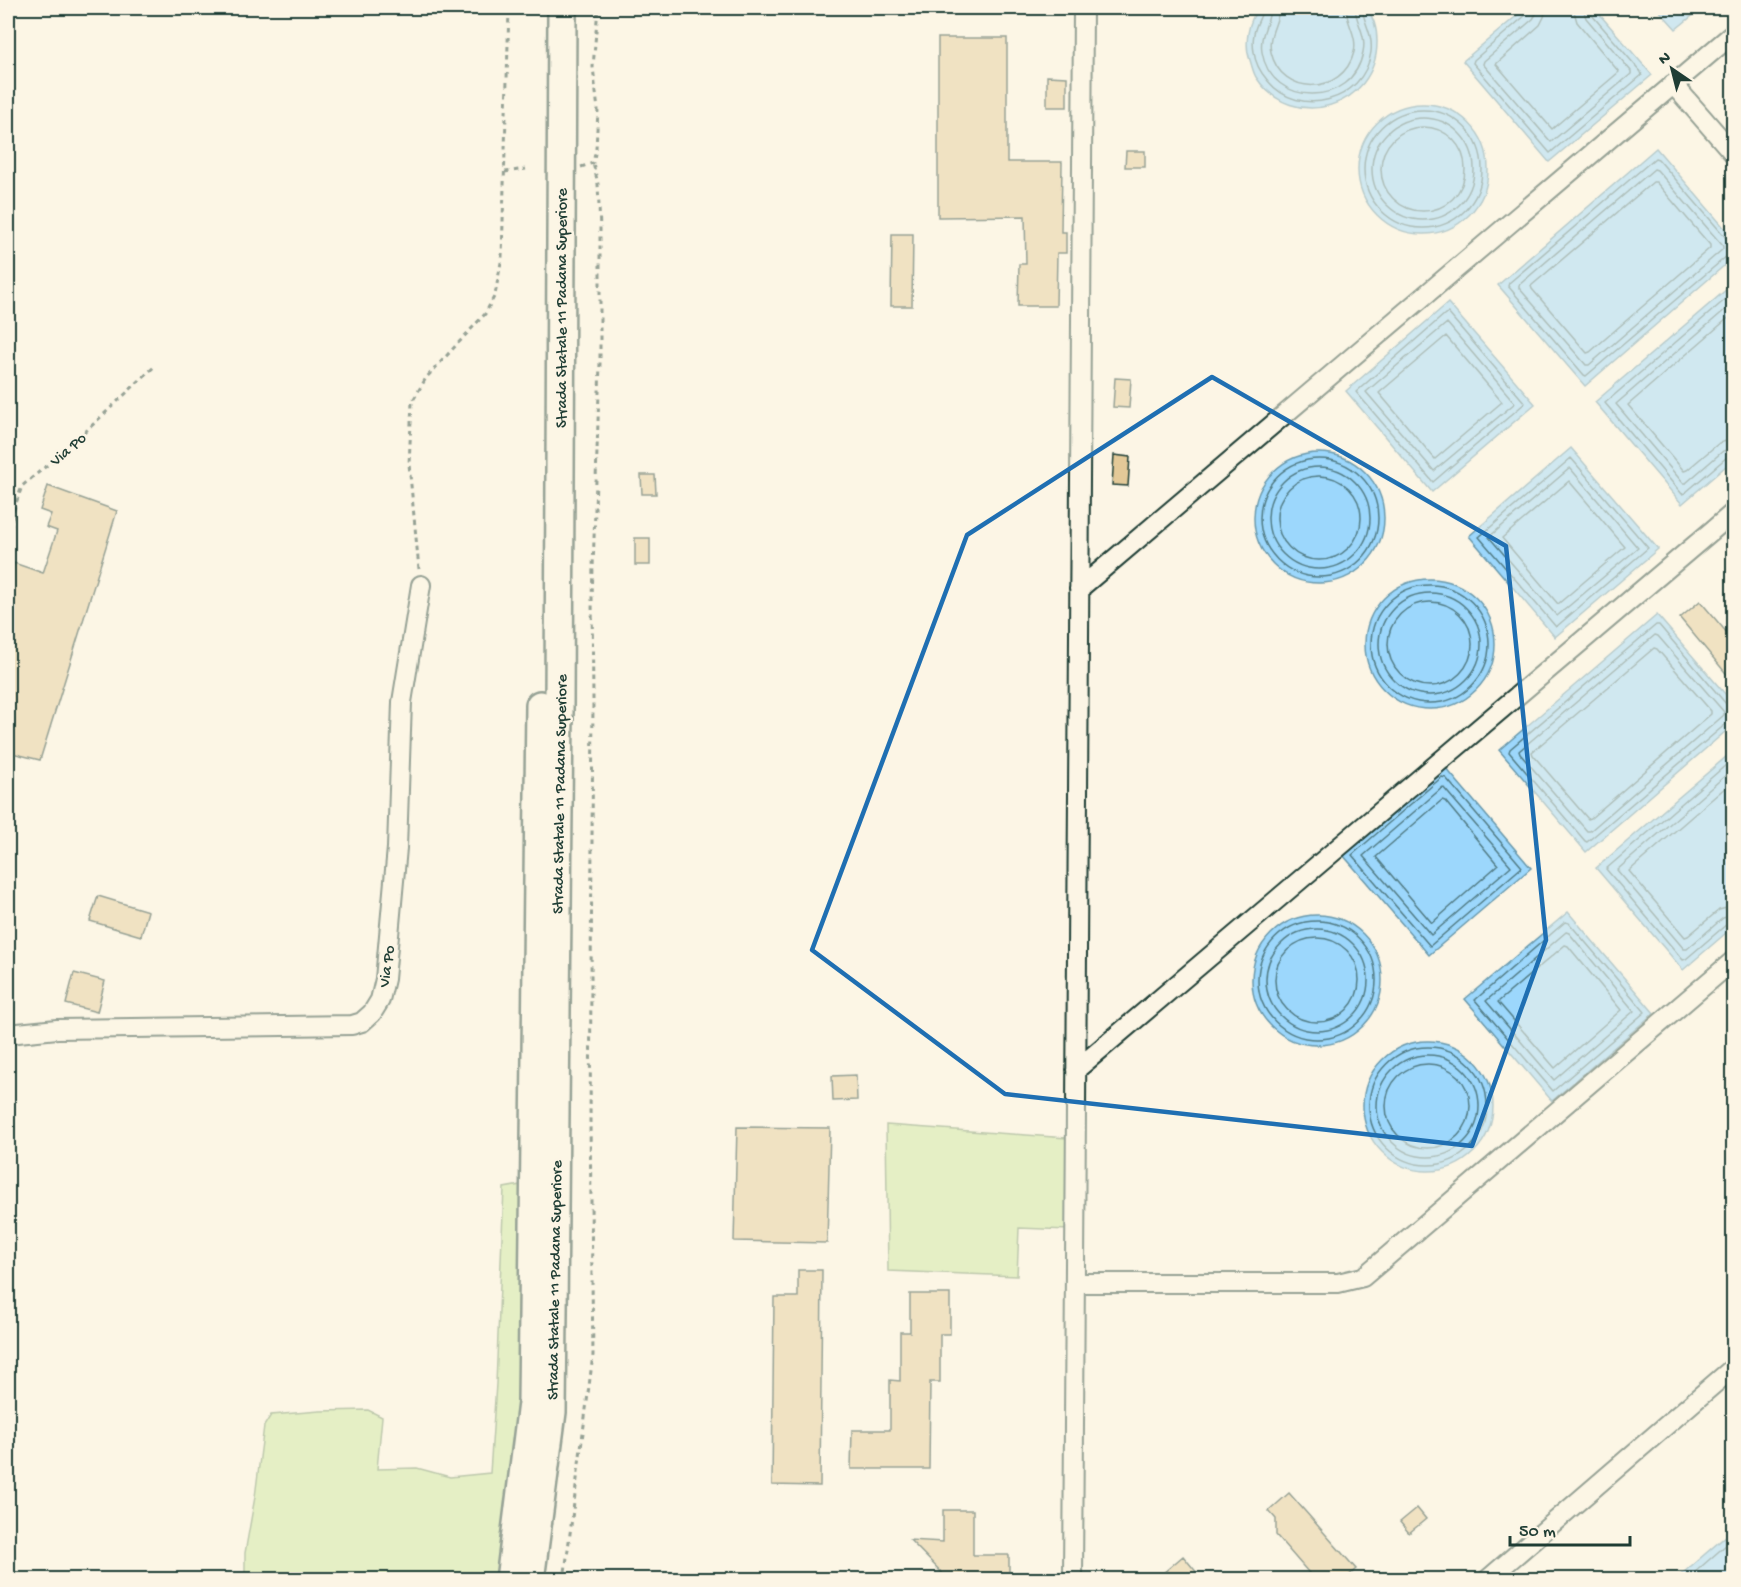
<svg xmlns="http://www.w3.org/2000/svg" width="1741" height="1587" viewBox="0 0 1741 1587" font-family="'Gochi Hand',sans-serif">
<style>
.green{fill:#c9e79e;stroke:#749269;stroke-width:1.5}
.water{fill:#9cd7fc;stroke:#6a99ac;stroke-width:1.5}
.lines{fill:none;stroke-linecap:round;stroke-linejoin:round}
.shore{stroke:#517b84;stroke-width:1.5}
.building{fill:#e3c998;stroke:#1f3d34;stroke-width:1.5}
.minor-casing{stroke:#1f3d34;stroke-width:22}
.highway-casing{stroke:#1f3d34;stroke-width:32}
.path{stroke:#1f3d34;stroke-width:3;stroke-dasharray:4.5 4.5;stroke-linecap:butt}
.minor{stroke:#fcf5e5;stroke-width:18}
.highway{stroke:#fcf5e5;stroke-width:27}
.marked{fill:none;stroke:#1f6fb2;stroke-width:4.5;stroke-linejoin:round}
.labels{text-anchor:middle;stroke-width:5;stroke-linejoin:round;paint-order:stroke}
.street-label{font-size:16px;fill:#1f3d34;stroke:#fcf5e5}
</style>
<rect width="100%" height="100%" fill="#fcf5e5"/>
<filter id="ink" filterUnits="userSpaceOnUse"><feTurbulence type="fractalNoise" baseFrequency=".0167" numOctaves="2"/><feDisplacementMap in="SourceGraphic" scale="12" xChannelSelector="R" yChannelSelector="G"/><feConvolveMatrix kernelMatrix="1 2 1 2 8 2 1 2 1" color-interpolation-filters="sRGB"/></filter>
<g filter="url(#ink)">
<!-- green -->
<path class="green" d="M 886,1125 L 1067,1138 L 1069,1230 L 1019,1228 L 1017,1276 L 888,1271 Z
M 526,1184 L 518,1446 L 499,1579 L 245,1580 L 245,1553 L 255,1497 L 264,1426 L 271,1415 L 320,1411 L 368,1410 L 382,1417 L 377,1469 L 417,1468 L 450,1477 L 490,1473 L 496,1384 L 504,1188 Z"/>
<!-- water -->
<path class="water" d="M 1259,8 L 1366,8 C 1374,17 1377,30 1377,42 C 1377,108 1292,133 1256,77 C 1253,72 1252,66 1250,60 C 1244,45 1248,20 1259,8 Z
M 1526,8 L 1594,8 L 1652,75 L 1549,162 L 1463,61 Z
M 1657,8 L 1702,8 L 1676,29 Z
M1358 169a65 65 0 1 1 130 0a65 65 0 1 1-130 0Z
M 1656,148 L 1733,238 L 1733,258 L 1585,386 L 1498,285 Z
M 1733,284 L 1733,460 L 1682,504 L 1595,402 Z
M 1448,303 L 1535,404 L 1432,492 L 1346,391 Z
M 1571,448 L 1658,549 L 1555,637 L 1469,536 Z
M1254 518a65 65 0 1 1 130 0a65 65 0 1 1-130 0Z
M1365 644a65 65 0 1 1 130 0a65 65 0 1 1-130 0Z
M 1657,615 L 1733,703 L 1733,725 L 1586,852 L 1499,750 Z
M 1733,751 L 1733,927 L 1683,970 L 1596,868 Z
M 1445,767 L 1531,868 L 1429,955 L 1343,855 Z
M 1568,912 L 1654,1013 L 1552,1101 L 1465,999 Z
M1252 980a65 65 0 1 1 130 0a65 65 0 1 1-130 0Z
M1363 1106a65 65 0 1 1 130 0a65 65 0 1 1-130 0Z
M 1733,1530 L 1733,1579 L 1676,1579 Z"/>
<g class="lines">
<!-- shore -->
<path class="shore" d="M 1263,8 C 1262,16 1255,25 1254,34 C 1253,39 1253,47 1254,52 C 1255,63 1261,73 1268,81 C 1299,119 1364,102 1371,52 C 1373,33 1364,24 1362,8
M 1270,8 C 1270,23 1259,34 1262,52 C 1271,108 1353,108 1363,52 C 1367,35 1356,23 1355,8
M 1279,8 C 1279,23 1267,35 1271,52 C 1281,97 1343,96 1354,52 C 1358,36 1346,23 1346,8
M 1529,8 L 1527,14 L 1474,60 L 1473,63 L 1550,153 L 1642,75 L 1641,72 L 1591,14 L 1590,8
M 1537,8 L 1536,14 L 1533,19 L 1484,61 L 1483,64 L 1551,142 L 1631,74 L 1631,71 L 1586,18 L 1583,8
M 1546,8 L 1544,17 L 1540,25 L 1496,64 L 1552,129 L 1619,72 L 1577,22 L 1573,8
M1364 169a59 59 0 1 1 118 0a59 59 0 1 1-118 0Z
M1372 169a51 51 0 1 1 102 0a51 51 0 1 1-102 0Z
M1381 169a42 42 0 1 1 84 0a42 42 0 1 1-84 0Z
M 1654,169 L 1657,170 L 1723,246 L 1723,249 L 1589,365 L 1586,365 L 1519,288 L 1519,285 Z
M 1653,182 L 1656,182 L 1710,245 L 1710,248 L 1590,352 L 1587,353 L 1532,289 L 1531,286 Z
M 1734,242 L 1727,239 L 1658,159 L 1655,158 L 1509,283 L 1508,286 L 1584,375 L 1586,376 L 1727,256 L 1734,254
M 1734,292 L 1605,403 L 1682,494 L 1685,493 L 1727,457 L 1734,456
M 1734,302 L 1616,404 L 1683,483 L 1686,483 L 1723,451 L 1734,448
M 1448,313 L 1525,403 L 1433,482 L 1356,392 L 1445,314 Z
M 1734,313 L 1628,405 L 1684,471 L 1687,470 L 1719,443 L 1734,439
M 1447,323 L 1515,403 L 1434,471 L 1366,392 Z
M 1446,336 L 1502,402 L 1435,459 L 1379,393 Z
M 1571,458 L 1648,548 L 1556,627 L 1479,537 Z
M1260 518a59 59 0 1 1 118 0a59 59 0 1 1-118 0Z
M1268 518a51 51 0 1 1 102 0a51 51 0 1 1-102 0Z
M 1570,468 L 1638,548 L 1557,616 L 1489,537 Z
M1277 518a42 42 0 1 1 84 0a42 42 0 1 1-84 0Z
M 1569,481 L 1625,547 L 1558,604 L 1502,538 Z
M1371 644a59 59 0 1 1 118 0a59 59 0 1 1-118 0Z
M1379 644a51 51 0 1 1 102 0a51 51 0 1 1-102 0Z
M1388 644a42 42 0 1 1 84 0a42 42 0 1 1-84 0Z
M 1655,635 L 1658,636 L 1724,712 L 1724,715 L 1590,831 L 1587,831 L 1520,754 L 1519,751 Z
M 1654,648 L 1657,649 L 1711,711 L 1711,714 L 1591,818 L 1588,819 L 1533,755 L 1532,752 Z
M 1734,707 L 1727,705 L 1659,625 L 1656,625 L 1510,749 L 1509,752 L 1585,841 L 1587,842 L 1727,723 L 1734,721
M 1734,758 L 1606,869 L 1683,960 L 1686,959 L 1727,924 L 1734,923
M 1734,768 L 1617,870 L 1684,949 L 1687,949 L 1723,918 L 1734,915
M 1442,777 L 1446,778 L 1522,867 L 1430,946 L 1352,855 Z
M 1734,780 L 1629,871 L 1685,937 L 1688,936 L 1719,910 L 1734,906
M 1443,787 L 1511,866 L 1431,935 L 1363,856 Z
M 1442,800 L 1445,801 L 1498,865 L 1432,923 L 1376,857 Z
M1258 980a59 59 0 1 1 118 0a59 59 0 1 1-118 0Z
M 1565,922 L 1569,923 L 1645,1012 L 1553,1091 L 1475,1000 Z
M1266 980a51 51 0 1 1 102 0a51 51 0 1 1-102 0Z
M 1566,932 L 1569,933 L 1634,1011 L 1554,1080 L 1486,1001 Z
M1275 980a42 42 0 1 1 84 0a42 42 0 1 1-84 0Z
M 1565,945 L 1568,946 L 1621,1010 L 1555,1068 L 1498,1002 Z
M1369 1106a59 59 0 1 1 118 0a59 59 0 1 1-118 0Z
M1377 1106a51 51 0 1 1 102 0a51 51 0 1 1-102 0Z
M1386 1106a42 42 0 1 1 84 0a42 42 0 1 1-84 0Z
M 1686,1580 L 1734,1538"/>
</g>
<!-- building -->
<path class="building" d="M 938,38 L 1007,38 L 1007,162 L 1062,162 L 1061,232 L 1066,232 L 1066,253 L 1057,253 L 1056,306 L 1018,306 L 1019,264 L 1026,264 L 1025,216 L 938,217 Z
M 1047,76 L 1067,77 L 1067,107 L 1047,107 Z
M 1126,151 L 1145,151 L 1145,167 L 1125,167 Z
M 892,234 L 913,234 L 912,306 L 891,306 Z
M 1115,378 L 1131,379 L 1129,408 L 1113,407 Z
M 1114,455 L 1130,457 L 1128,486 L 1112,485 Z
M 641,475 L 655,475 L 656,494 L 642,494 Z
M 48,486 L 117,511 L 40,760 L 8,752 L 8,598 L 14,563 L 43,573 L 57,531 L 46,527 L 51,514 L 40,510 Z
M 635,538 L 650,538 L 650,565 L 635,565 Z
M 1700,601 L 1734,641 L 1734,683 L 1680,618 Z
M 98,896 L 148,911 L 141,936 L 90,921 Z
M 74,973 L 105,981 L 97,1012 L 66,1004 Z
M 856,1075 L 857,1100 L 833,1101 L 832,1076 Z
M 737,1127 L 830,1128 L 827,1243 L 734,1241 Z
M 798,1270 L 822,1270 L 820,1486 L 772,1485 L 774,1297 L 798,1297 Z
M 910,1294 L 950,1294 L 950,1334 L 940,1334 L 940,1382 L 930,1382 L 929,1469 L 851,1469 L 852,1430 L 890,1430 L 890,1380 L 900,1381 L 900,1332 L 910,1332 Z
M 1289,1493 L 1356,1569 L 1344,1580 L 1315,1580 L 1276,1535 L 1276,1519 L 1269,1511 Z
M 1417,1508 L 1426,1519 L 1409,1533 L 1400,1522 Z
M 943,1510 L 973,1510 L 973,1555 L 1009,1555 L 1009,1580 L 949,1580 L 910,1540 L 943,1542 Z
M 1183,1556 L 1203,1580 L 1155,1580 Z"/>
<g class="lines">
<defs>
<path id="minor" d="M 1673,84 L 1734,154
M 1079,589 L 1734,33
M 8,1034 L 57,1029 L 352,1025 L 362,1022 L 372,1013 L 380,1000 L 385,979 L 397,848 L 402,702 L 421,585
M 1076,1070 L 1734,512
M 1076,1283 L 1338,1283 L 1363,1277 L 1734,960
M 1073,1580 L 1083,8
M 1487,1580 L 1734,1367"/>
<path id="highway" d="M 510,1580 L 532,1403 L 540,705
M 530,1580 L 552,1412 L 559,708 L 562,8"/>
</defs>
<!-- minor casing -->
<use href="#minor" class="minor-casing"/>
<!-- highway casing -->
<use href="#highway" class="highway-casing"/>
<!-- path -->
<path class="path" d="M 581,167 L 593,163 L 596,149 L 598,110 L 593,67 L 598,8
M 505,172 L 526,169
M 8,546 L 13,512 L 22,486 L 67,449 L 156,365
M 419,569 L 409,464 L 412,402 L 426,378 L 485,314 L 495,295 L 502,257 L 509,8
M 564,1580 L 593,1355 L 590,1123 L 593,699 L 592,597 L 600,363 L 600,229 L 598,184 L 593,163"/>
<!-- minor -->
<use href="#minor" class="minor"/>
<!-- highway -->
<use href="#highway" class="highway"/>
</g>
</g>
<!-- marked area -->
<path d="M0 0H1741V1587H0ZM 1212,377 L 1506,546 L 1546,940 L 1472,1146 L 1005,1094 L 812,950 L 967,535 Z" fill="#fcf5e5" fill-opacity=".55" fill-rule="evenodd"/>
<path class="marked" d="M 1212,377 L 1506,546 L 1546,940 L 1472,1146 L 1005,1094 L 812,950 L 967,535 Z"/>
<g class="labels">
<!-- street labels -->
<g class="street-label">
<text transform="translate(560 308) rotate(-90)" y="6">Strada Statale 11 Padana Superiore</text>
<text transform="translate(67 448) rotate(-41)" y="6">Via Po</text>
<text transform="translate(558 794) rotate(-89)" y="6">Strada Statale 11 Padana Superiore</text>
<text transform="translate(385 966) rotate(-82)" y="6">Via Po</text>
<text transform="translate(553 1280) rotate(-89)" y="6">Strada Statale 11 Padana Superiore</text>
</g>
</g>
<!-- margin -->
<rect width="1741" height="1587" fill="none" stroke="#fcf5e5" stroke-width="30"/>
<rect x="15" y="15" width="1711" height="1557" fill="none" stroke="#1f3d34" stroke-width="2" filter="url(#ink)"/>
<!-- north arrow -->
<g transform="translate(1672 69) rotate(325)" stroke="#fcf5e5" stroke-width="4.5" paint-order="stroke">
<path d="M0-4.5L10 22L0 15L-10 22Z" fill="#1f3d34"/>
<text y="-9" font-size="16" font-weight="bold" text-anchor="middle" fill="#1f3d34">N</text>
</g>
<!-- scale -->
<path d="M1510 1536v9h120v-9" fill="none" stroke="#1f3d34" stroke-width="3"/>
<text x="1519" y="1536" font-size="18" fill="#1f3d34" stroke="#fcf5e5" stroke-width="4.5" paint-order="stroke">50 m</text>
</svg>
